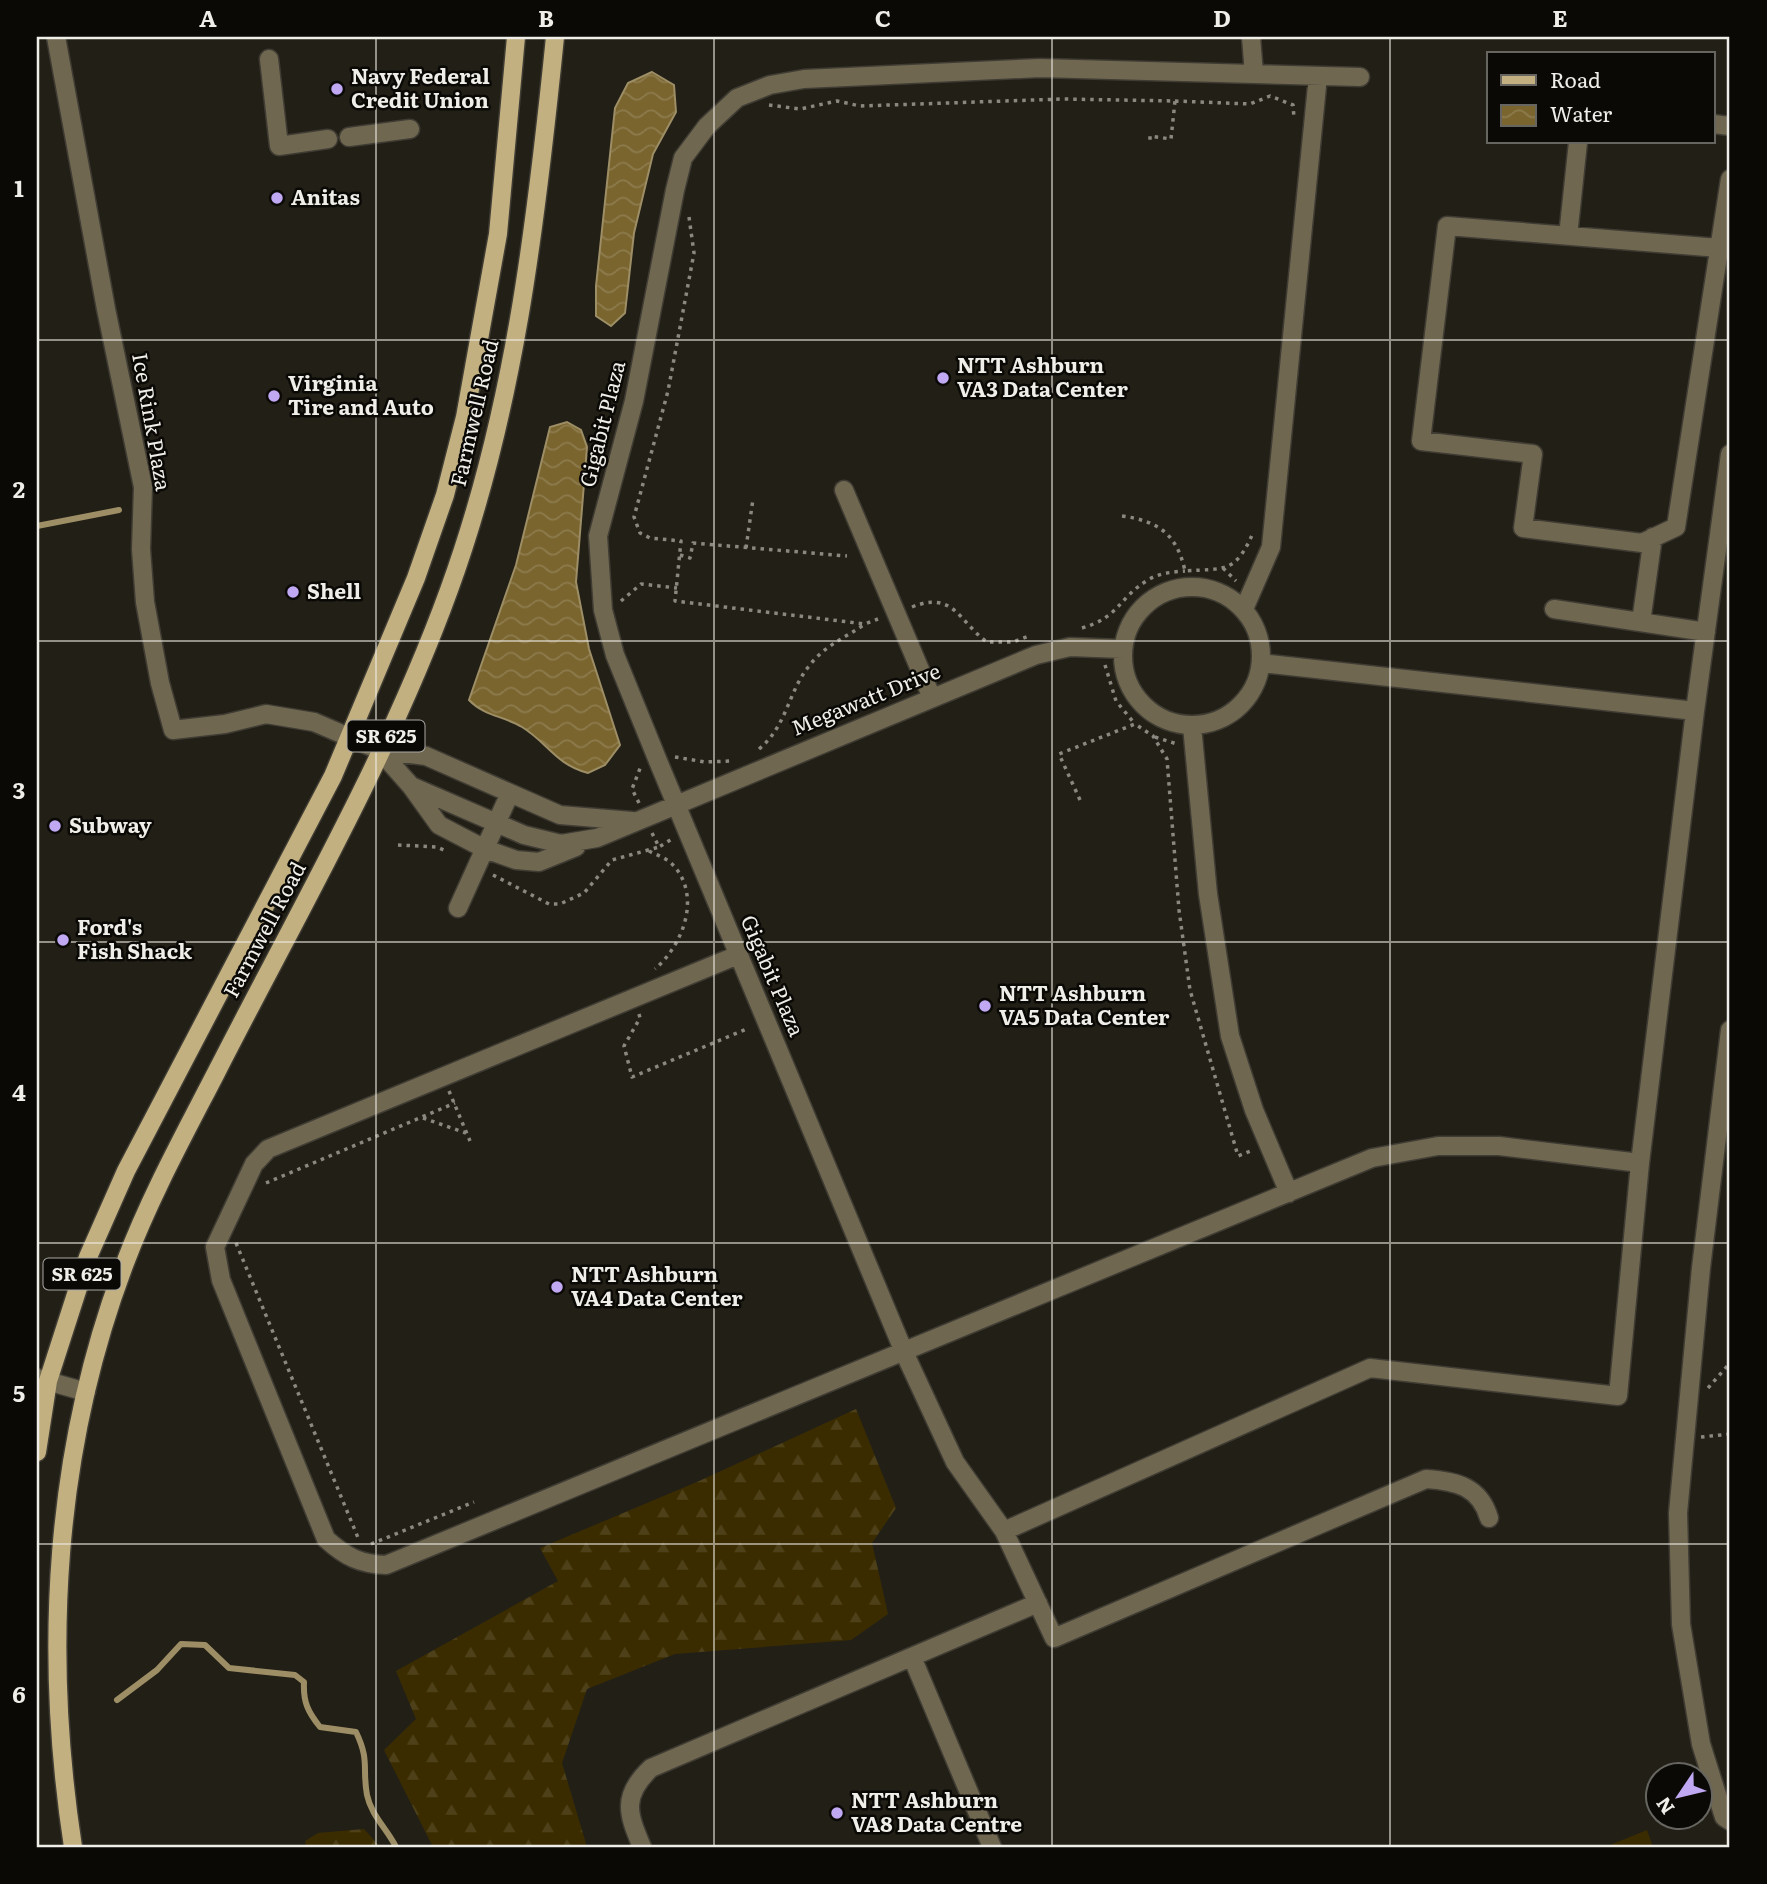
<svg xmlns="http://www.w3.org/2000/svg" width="1767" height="1884" viewBox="0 0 1767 1884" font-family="Literata,serif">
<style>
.green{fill:#3b2c00}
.forest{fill:url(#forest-firs)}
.water{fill:url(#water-waves);stroke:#9d8e66;stroke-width:2}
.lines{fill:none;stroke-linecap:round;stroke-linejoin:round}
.stream{stroke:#9d8e66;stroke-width:6}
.minor-casing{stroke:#3f3c33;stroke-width:21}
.major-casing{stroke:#3f3c33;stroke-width:21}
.path{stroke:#8a8880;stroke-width:3.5;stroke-dasharray:3.5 5;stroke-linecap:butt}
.minor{stroke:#706751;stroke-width:18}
.major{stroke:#c3b081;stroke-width:18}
.grid{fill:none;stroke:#f0eee8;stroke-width:2;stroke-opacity:0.55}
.poi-dot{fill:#c0a8f3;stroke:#0a0906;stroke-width:2.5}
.labels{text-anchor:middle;stroke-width:5;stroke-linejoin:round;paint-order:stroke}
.shield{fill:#0a0906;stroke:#aba9a4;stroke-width:2}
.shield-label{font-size:19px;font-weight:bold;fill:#f0eee8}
.poi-label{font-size:21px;font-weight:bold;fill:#f0eee8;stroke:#0a0906;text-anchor:start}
.street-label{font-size:21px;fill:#f0eee8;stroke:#0a0906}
.neatline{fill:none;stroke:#f0eee8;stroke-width:2.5}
.grid-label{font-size:23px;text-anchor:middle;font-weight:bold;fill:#f0eee8}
</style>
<defs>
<pattern id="forest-firs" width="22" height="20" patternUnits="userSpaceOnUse" patternTransform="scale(1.75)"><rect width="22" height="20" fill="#3b2c00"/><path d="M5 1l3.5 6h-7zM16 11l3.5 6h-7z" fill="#4e4119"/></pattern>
<pattern id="water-waves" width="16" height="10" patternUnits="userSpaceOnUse" patternTransform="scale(1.75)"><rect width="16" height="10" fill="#7a652f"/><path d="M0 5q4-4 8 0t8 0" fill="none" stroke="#8d7b4d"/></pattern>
</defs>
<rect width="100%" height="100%" fill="#221f16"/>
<!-- green -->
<path class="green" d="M 1647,1830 L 1653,1847 L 1605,1847 Z"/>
<!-- forest -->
<path class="forest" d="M 856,1409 L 896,1508 L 872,1543 L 888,1614 L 851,1640 L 675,1654 L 587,1689 L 562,1763 L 587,1847 L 433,1847 L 384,1750 L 416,1719 L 396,1671 L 558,1581 L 540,1548 L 697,1482 Z
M 364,1829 L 380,1847 L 306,1847 L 305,1841 L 318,1833 Z"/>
<!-- water -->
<path class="water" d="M 652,72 L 674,85 L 676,112 L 653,154 L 634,233 L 625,313 L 611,326 L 596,316 L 596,286 L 615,108 L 628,83 Z
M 567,422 L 581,430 L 587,447 L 576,582 L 589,649 L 620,745 L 605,765 L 588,773 C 555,764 548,743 522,727 C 504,716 484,716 469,700 L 516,565 L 550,427 Z"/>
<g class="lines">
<!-- stream -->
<path class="stream" d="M 37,526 L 119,510
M 117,1700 L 157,1670 L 181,1644 L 205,1645 L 229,1668 L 295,1675 L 304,1682 C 303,1702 308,1712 320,1727 L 356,1732 C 370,1761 362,1768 367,1795 C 371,1815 387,1829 396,1847"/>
<defs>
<path id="minor" d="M 56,37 L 106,309 L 143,487 L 141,549 L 145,602 L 160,683 L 173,730 L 225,724 L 266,714 L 314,722 L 379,750 L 426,756 L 560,815 L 632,821
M 1251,37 L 1254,74
M 269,59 L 279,146 L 328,139
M 1713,124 L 1730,126
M 349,137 L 410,129
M 1568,236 L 1578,142
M 1719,248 L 1447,226 L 1421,441 L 1533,454 L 1523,528 L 1642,543 L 1676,527 L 1730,179
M 844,490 L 932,698
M1123 656a69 69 0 1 1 138 0a69 69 0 1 1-138 0Z
M 1244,609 L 1271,547 L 1318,76
M 1554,609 L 1706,632
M 1641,622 L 1653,537
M 1261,663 L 1695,711 L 1640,1163 L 1618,1396 L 1370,1368 L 1004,1531 L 955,1462 L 904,1352 L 658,761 L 615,655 L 603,610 L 598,536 L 634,401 L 675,190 L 683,158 L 707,126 L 737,98 L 770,85 L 804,79 L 1040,68 L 1360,77
M 1695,711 L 1730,454
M 1192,726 L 1208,894 L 1230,1036 L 1254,1110 L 1289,1193
M 379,750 L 411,786 L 524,835 L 561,844 L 597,838 L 1036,655 L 1070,647 L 1123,649
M 411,786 L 439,825 L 485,849 L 516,860 L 539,862 L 576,847
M 458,908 L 510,793
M 738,955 L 268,1149 L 254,1164 L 215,1247 L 221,1280 L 326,1539 C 346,1557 360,1564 386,1565 L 1372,1158 L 1438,1146 L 1499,1146 L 1640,1163
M 1730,1030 L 1701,1268 L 1678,1513 L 1681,1624 L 1701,1744 L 1724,1817 L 1730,1821
M 37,1378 L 86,1392
M 1004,1531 L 1054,1638 L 1426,1479 C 1457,1481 1480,1487 1489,1518
M 912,1657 L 992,1847
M 642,1847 C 628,1814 621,1796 651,1768 L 1038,1603"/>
<path id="major" d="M 37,1452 L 48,1381 L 88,1257 L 126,1171 L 333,776 L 416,578 L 445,495 L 465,417 L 498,234 L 516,37
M 73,1847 C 43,1651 54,1450 125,1263 C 150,1197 184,1135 216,1073 C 297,914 388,758 449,590 C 514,412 536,225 555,37"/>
</defs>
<!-- minor casing -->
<use href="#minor" class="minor-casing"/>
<!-- major casing -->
<use href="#major" class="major-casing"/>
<!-- path -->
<path class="path" d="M 1175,101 L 1250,104 L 1270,96 L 1293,105 L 1294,118
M 769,105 L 800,109 L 837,101 L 860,106 L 1063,99 L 1175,101 L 1171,139 L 1150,136 L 1150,142
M 689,217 L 694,253 L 668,391 L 634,517 L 640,533 L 650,538 L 681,541 L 675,601 L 865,624 L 878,619
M 1122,516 C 1158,521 1177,534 1185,571 C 1225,568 1235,574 1253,533
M 746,548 L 753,499
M 680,555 L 690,558 L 693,543 L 847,556
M 1223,568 L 1236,581
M 621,601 L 641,584 L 677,588
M 912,607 C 954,590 959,622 987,642 L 1013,642 L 1029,636
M 1082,628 C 1120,617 1119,597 1148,580 C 1159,573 1172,572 1185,571
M 1105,665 L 1116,701 L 1135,724
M 1155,737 L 1177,744
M 759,749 C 787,726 788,692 809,666 C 825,645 845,638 865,624
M 675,757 L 705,762 L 730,761
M 1080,800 L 1059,754 L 1135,724 L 1153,736 L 1167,759 L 1179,910 L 1190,990 L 1238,1156 L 1253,1150
M 639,803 L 632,789 L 641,766
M 652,833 L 659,847 L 672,839
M 398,845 L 437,847 L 446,851
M 649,851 C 656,855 667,858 673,865 C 702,896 683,945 655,969
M 493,875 L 549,904 L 560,904 L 584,893 L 612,860 L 659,847
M 639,1014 L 640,1018 L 624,1046 L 632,1077 L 749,1028
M 449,1091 L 470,1141
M 423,1118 L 466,1133
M 266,1183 L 455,1103
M 236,1243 L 359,1540
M 1708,1388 L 1730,1363
M 1701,1437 L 1730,1434
M 371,1544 L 474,1502"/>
<!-- minor -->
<use href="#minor" class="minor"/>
<!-- major -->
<use href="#major" class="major"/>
</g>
<!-- grid -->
<path class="grid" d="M 376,37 L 376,1847M 714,37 L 714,1847M 1052,37 L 1052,1847M 1390,37 L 1390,1847M 37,340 L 1730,340M 37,641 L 1730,641M 37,942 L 1730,942M 37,1243 L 1730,1243M 37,1544 L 1730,1544"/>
<!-- markers -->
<g class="poi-dot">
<circle cx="337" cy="89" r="7"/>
<circle cx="277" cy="198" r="7"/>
<circle cx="943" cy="378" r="7"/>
<circle cx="274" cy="396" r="7"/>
<circle cx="293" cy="592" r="7"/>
<circle cx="55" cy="826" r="7"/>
<circle cx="63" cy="940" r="7"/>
<circle cx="985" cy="1006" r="7"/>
<circle cx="557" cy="1287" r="7"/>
<circle cx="837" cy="1813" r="7"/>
</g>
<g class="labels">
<!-- shield labels -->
<g class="shield">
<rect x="347.5" y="720.5" width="77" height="31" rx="5"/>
<rect x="43.5" y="1258.5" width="77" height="31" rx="5"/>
</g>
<g class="shield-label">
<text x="386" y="743">SR 625</text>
<text x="82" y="1281">SR 625</text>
</g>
<!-- poi labels -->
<g class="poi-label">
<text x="351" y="84">Navy Federal<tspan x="351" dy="24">Credit Union</tspan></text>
<text x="291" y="205">Anitas</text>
<text x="957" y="373">NTT Ashburn<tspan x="957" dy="24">VA3 Data Center</tspan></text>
<text x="288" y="391">Virginia<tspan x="288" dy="24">Tire and Auto</tspan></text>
<text x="307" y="599">Shell</text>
<text x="69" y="833">Subway</text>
<text x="77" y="935">Ford's<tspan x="77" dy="24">Fish Shack</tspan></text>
<text x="999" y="1001">NTT Ashburn<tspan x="999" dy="24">VA5 Data Center</tspan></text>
<text x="571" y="1282">NTT Ashburn<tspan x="571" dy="24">VA4 Data Center</tspan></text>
<text x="851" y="1808">NTT Ashburn<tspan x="851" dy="24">VA8 Data Centre</tspan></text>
</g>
<!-- street labels -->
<g class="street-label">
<text transform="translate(475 413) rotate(-77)" y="7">Farmwell Road</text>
<text transform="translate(151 422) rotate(80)" y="7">Ice Rink Plaza</text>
<text transform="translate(603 424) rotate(-76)" y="7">Gigabit Plaza</text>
<text transform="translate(866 700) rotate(-22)" y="7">Megawatt Drive</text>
<text transform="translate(265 930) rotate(-62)" y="7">Farmwell Road</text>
<text transform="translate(772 976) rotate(67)" y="7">Gigabit Plaza</text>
</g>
</g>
<!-- border -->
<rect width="1767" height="1884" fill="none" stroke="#0a0906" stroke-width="77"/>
<!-- legend -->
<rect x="1487" y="52" width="228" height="91" fill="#0a0906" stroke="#666560" stroke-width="2"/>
<rect x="1501" y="75" width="35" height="10" fill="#c3b081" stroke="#666560" stroke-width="2"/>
<text x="1550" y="88" font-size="21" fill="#f0eee8">Road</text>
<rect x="1501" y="105" width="35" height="21" fill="url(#water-waves)" stroke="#666560" stroke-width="2"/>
<text x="1550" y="122" font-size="21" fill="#f0eee8">Water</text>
<!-- north arrow -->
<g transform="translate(1679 1796) rotate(235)"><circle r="33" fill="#0a0906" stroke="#666560" stroke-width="2"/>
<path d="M0-5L12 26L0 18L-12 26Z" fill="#c0a8f3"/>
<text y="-10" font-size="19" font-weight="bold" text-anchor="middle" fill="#f0eee8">N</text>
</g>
<rect x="38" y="38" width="1690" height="1808" class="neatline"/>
<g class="grid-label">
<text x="208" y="27">A</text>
<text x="546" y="27">B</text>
<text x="883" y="27">C</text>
<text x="1222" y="27">D</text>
<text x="1560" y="27">E</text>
<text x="19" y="197">1</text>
<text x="19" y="498">2</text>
<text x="19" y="799">3</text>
<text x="19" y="1101">4</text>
<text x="19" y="1402">5</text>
<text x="19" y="1703">6</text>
</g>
</svg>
